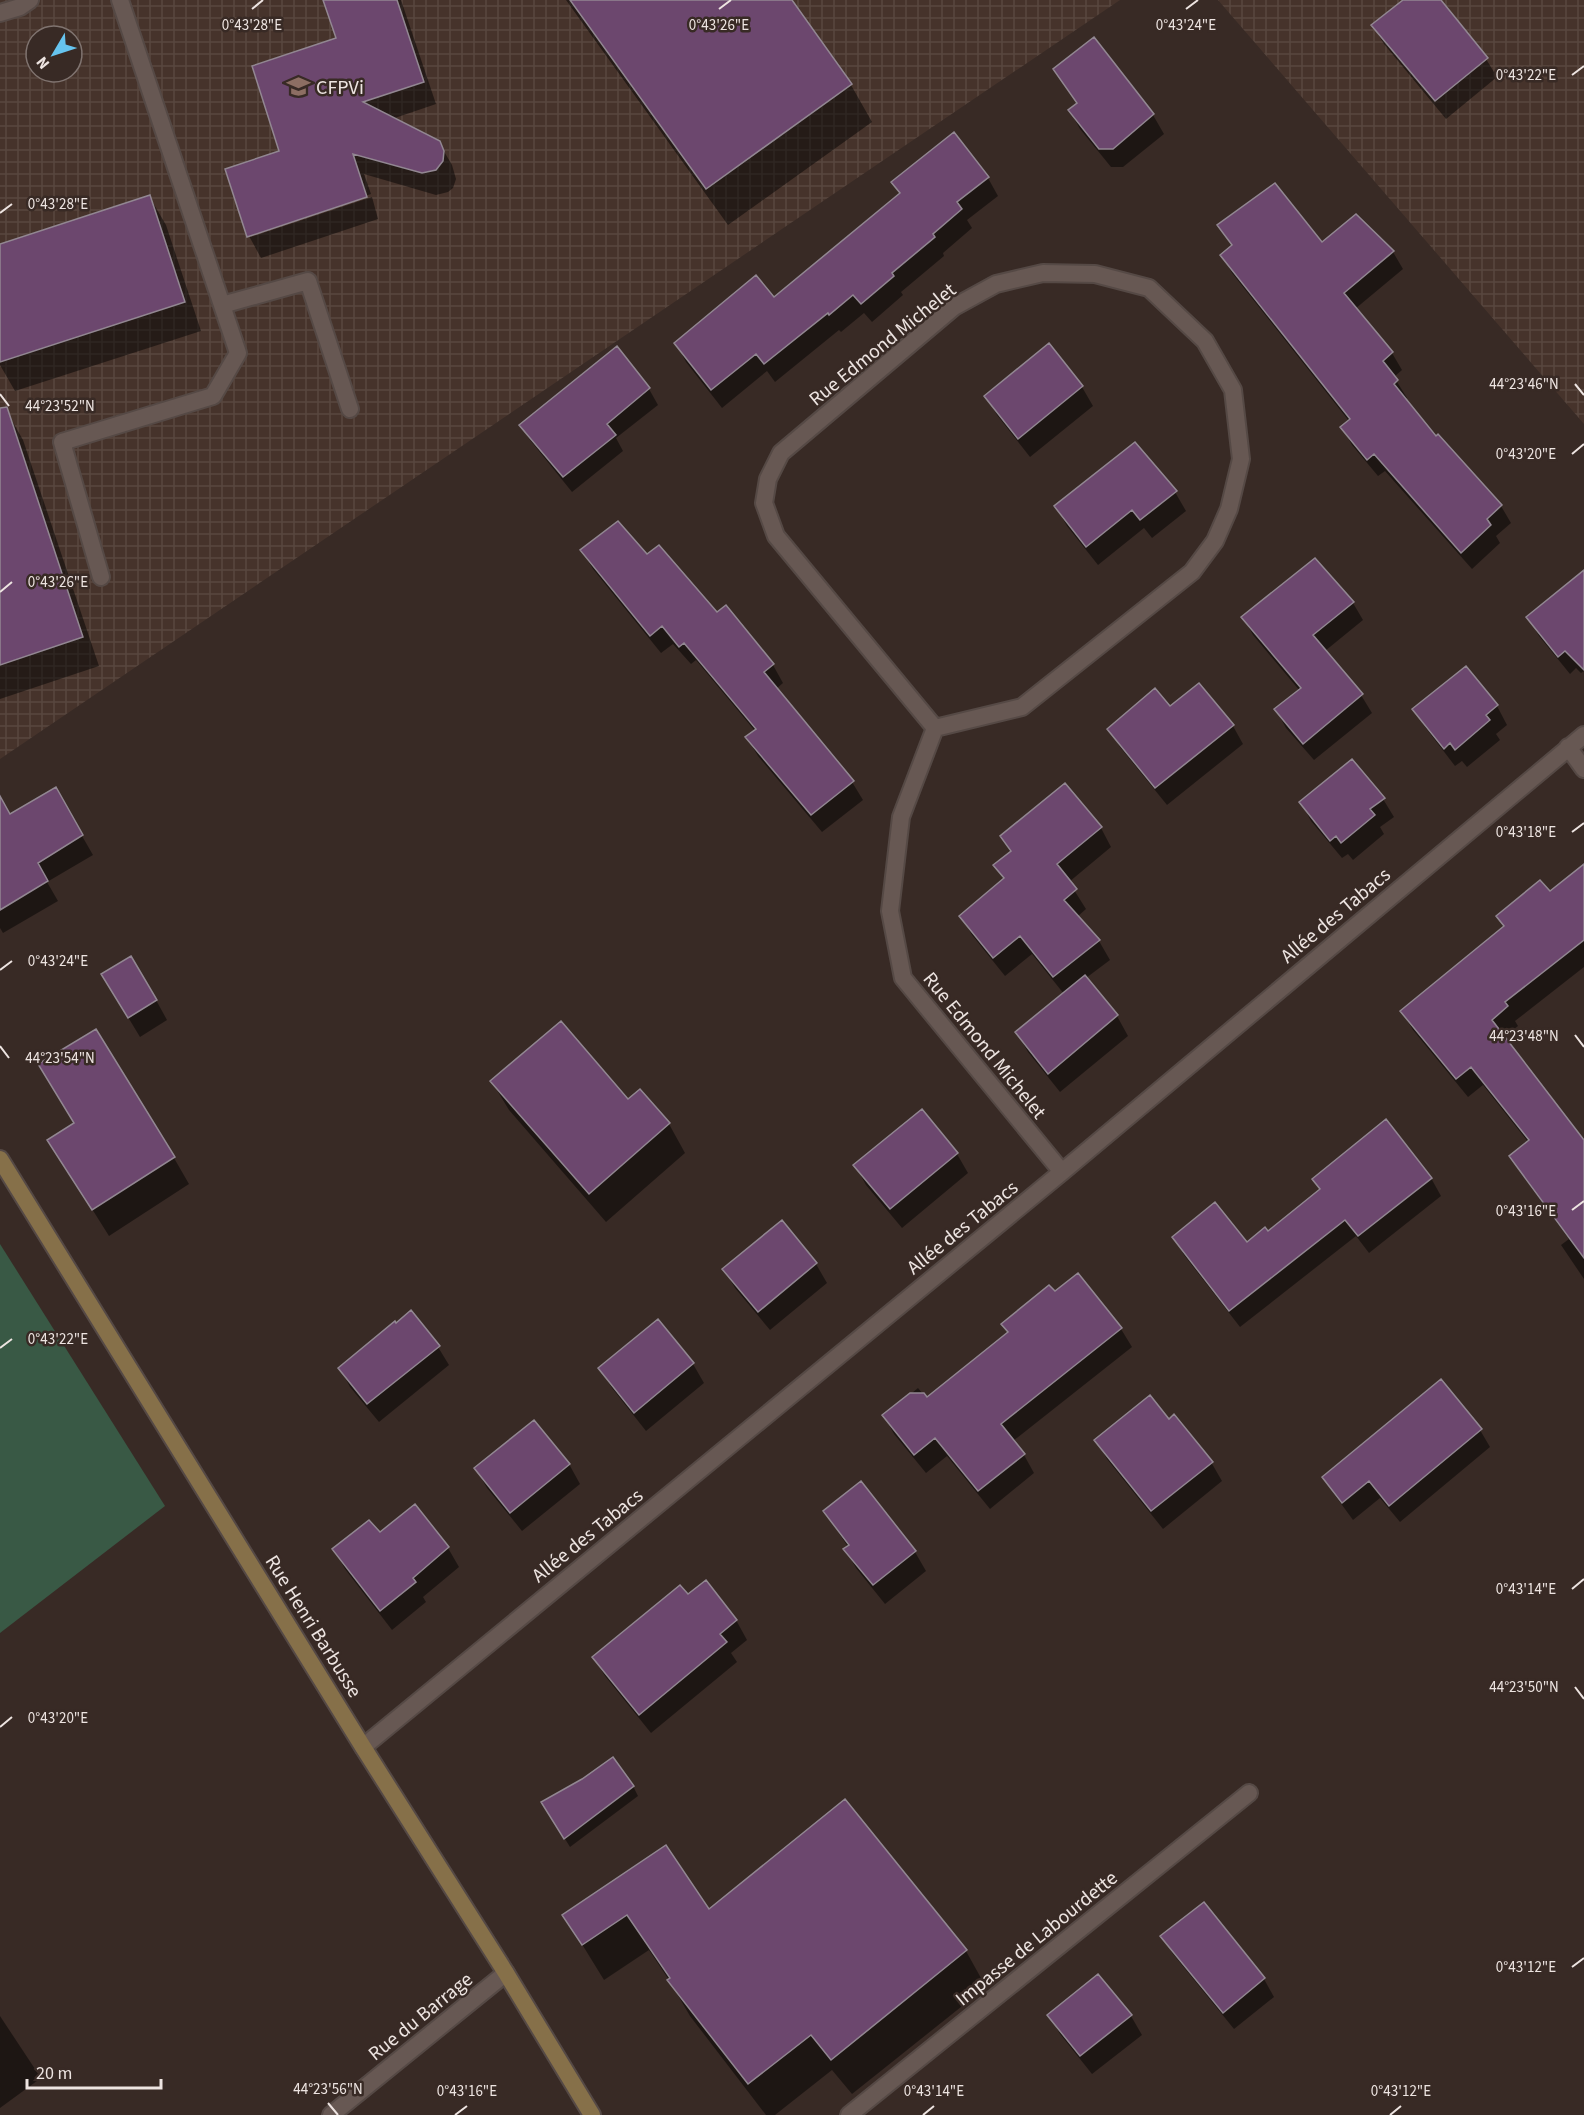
<svg xmlns="http://www.w3.org/2000/svg" width="1584" height="2115" viewBox="0 0 1584 2115" font-family="'Source Sans 3',sans-serif">
<style>
.industrial{fill:url(#industrial-grid);fill-rule:evenodd}
.grass{fill:#395945}
.shadow{fill:#0007}
.building{fill:#6c476e;stroke:#928792;stroke-width:1.5}
.lines{fill:none;stroke-linecap:round;stroke-linejoin:round}
.service-casing{stroke:#554945;stroke-width:20}
.minor-casing{stroke:#554945;stroke-width:20}
.secondary-casing{stroke:#554945;stroke-width:20}
.service{stroke:#675853;stroke-width:16}
.minor{stroke:#675853;stroke-width:16}
.secondary{stroke:#867049;stroke-width:16}
.ticks{fill:none;stroke:#ede4e1;stroke-width:2}
.labels{text-anchor:middle;stroke-width:5;stroke-linejoin:round;paint-order:stroke}
.poi-label{font-size:20px;fill:#ede4e1;stroke:#382a25;text-anchor:start}
.street-label{font-size:20px;fill:#ede4e1;stroke:#382a25}
.ticks-label{font-size:15px;text-anchor:middle;fill:#ede4e1;stroke:#382a25;stroke-width:5;stroke-linejoin:round;paint-order:stroke}
</style>
<defs>
<pattern id="industrial-grid" width="8" height="8" patternUnits="userSpaceOnUse" patternTransform="scale(1.5)"><rect width="8" height="8" fill="#46332b"/><path d="M0 4h8M4 0v8" fill="none" stroke="#58473f"/></pattern>
</defs>
<rect width="100%" height="100%" fill="#382a25"/>
<!-- industrial -->
<path class="industrial" d="M 0,0 L 1120,0 L 0,759 ZM 36,36 L 72,36 L 72,72 L 36,72 Z
M 1218,0 L 1584,0 L 1584,424 Z"/>
<!-- grass -->
<path class="grass" d="M 0,1244 L 165,1506 L 0,1633 Z"/>
<!-- shadow -->
<path class="shadow" d="M 325,0 L 401,0 L 436,104 L 392,119 L 439,143 L 452,165 L 456,179 L 453,188 L 448,192 L 436,195 L 364,174 L 371,194 L 251,234 L 251,237 L 372,197 L 378,219 L 261,258 L 249,236 L 281,152 L 338,39 Z
M 566,0 L 790,0 L 851,85 L 872,122 L 728,225 Z
M 1405,0 L 1439,0 L 1486,59 L 1497,77 L 1446,119 L 1384,44 L 1373,26 Z
M 1094,39 L 1153,115 L 1164,134 L 1123,167 L 1111,167 L 1080,129 L 1070,111 L 1078,104 L 1055,69 Z
M 988,178 L 998,196 L 967,220 L 972,228 L 943,253 L 944,256 L 901,292 L 903,295 L 872,322 L 864,313 L 841,332 L 839,330 L 775,382 L 767,371 L 722,408 L 686,362 L 676,343 L 774,299 L 900,195 L 893,183 Z
M 149,196 L 166,225 L 201,331 L 15,391 L 0,365 L 0,245 Z
M 1219,225 L 1322,244 L 1393,252 L 1403,269 L 1355,309 L 1392,353 L 1402,370 L 1394,377 L 1407,398 L 1405,400 L 1436,438 L 1501,506 L 1511,523 L 1496,536 L 1500,543 L 1472,569 L 1385,471 L 1378,476 L 1352,445 L 1342,427 L 1349,421 L 1232,273 L 1222,255 L 1232,247 Z
M 617,348 L 649,389 L 658,405 L 616,438 L 623,451 L 572,492 L 530,440 L 521,425 Z
M 1082,387 L 1093,406 L 1030,457 L 997,415 L 986,396 Z
M 7,412 L 23,440 L 99,666 L 0,699 L 0,414 Z
M 1135,444 L 1175,492 L 1186,511 L 1152,538 L 1144,528 L 1098,565 L 1067,526 L 1056,507 Z
M 582,551 L 647,557 L 717,614 L 740,625 L 773,665 L 783,683 L 776,689 L 852,782 L 863,800 L 822,832 L 758,756 L 747,738 L 755,731 L 696,660 L 691,664 L 673,644 L 661,653 L 593,569 Z
M 1584,580 L 1584,671 L 1581,673 L 1576,668 L 1570,674 L 1539,636 L 1528,617 Z
M 1353,603 L 1363,620 L 1325,651 L 1361,695 L 1372,713 L 1314,760 L 1286,728 L 1276,710 L 1300,691 L 1253,635 L 1243,617 Z
M 1466,668 L 1497,706 L 1507,725 L 1496,734 L 1500,740 L 1467,767 L 1462,761 L 1455,766 L 1425,727 L 1414,709 Z
M 1170,708 L 1233,726 L 1243,744 L 1167,805 L 1120,747 L 1109,729 Z
M 55,789 L 93,855 L 47,882 L 58,901 L 3,933 L 0,928 L 0,822 Z
M 1383,799 L 1394,817 L 1380,827 L 1384,834 L 1353,860 L 1348,854 L 1342,858 L 1311,821 L 1301,802 Z
M 1101,828 L 1111,847 L 1069,882 L 1086,909 L 1077,917 L 1099,941 L 1110,960 L 1086,978 L 1117,1016 L 1128,1036 L 1060,1092 L 1028,1052 L 1017,1033 L 1064,994 L 1032,954 L 1005,976 L 972,935 L 961,916 L 1004,880 L 995,865 L 1011,853 L 1002,836 Z
M 1584,866 L 1584,967 L 1515,1021 L 1518,1026 L 1504,1037 L 1584,1142 L 1584,1279 L 1561,1245 L 1569,1239 L 1522,1175 L 1511,1156 L 1529,1143 L 1483,1085 L 1468,1097 L 1413,1030 L 1402,1012 L 1504,928 L 1497,916 L 1550,894 Z
M 114,994 L 156,1000 L 167,1020 L 140,1037 Z
M 492,1082 L 628,1101 L 640,1091 L 669,1124 L 685,1153 L 606,1222 L 509,1110 Z
M 75,1124 L 174,1158 L 189,1184 L 109,1236 L 65,1166 Z
M 957,1154 L 968,1173 L 902,1228 L 866,1185 L 855,1165 Z
M 1431,1178 L 1441,1196 L 1369,1253 L 1356,1236 L 1240,1327 L 1184,1255 L 1174,1237 L 1246,1244 L 1268,1233 L 1321,1191 L 1314,1179 Z
M 782,1222 L 816,1264 L 827,1283 L 770,1330 L 735,1288 L 724,1269 Z
M 1055,1293 L 1121,1329 L 1132,1347 L 1013,1441 L 1024,1455 L 1034,1473 L 990,1509 L 947,1456 L 926,1473 L 894,1434 L 884,1416 L 918,1388 L 927,1399 L 1009,1334 L 1003,1324 Z
M 658,1321 L 693,1364 L 704,1383 L 646,1431 L 612,1388 L 600,1369 Z
M 438,1347 L 449,1365 L 379,1422 L 350,1387 L 340,1368 Z
M 1480,1430 L 1490,1447 L 1400,1522 L 1380,1498 L 1353,1520 L 1334,1494 L 1324,1477 Z
M 1096,1440 L 1211,1462 L 1222,1481 L 1163,1529 L 1107,1459 Z
M 569,1464 L 580,1484 L 522,1531 L 487,1488 L 476,1469 Z
M 860,1483 L 915,1552 L 926,1571 L 885,1604 L 856,1568 L 845,1549 L 848,1547 L 825,1512 Z
M 415,1506 L 448,1548 L 459,1567 L 423,1597 L 426,1602 L 392,1630 L 345,1569 L 334,1549 L 380,1535 Z
M 688,1596 L 736,1620 L 747,1640 L 731,1653 L 737,1662 L 651,1733 L 605,1676 L 593,1657 Z
M 633,1786 L 638,1796 L 570,1847 L 543,1803 Z
M 844,1801 L 966,1951 L 986,1987 L 852,2094 L 832,2070 L 775,2115 L 766,2115 L 690,2016 L 669,1980 L 649,1950 L 604,1980 L 564,1915 L 708,1911 Z
M 1203,1904 L 1264,1979 L 1274,1997 L 1234,2029 L 1173,1954 L 1162,1936 Z
M 1098,1976 L 1131,2016 L 1142,2035 L 1092,2074 L 1060,2034 L 1049,2015 Z
M 0,2016 L 41,2078 L 0,2108 Z"/>
<!-- building -->
<path class="building" d="M 323,0 L 397,0 L 424,82 L 363,102 L 440,141 L 444,151 L 443,161 L 436,170 L 422,173 L 353,154 L 367,197 L 247,237 L 225,169 L 279,151 L 252,66 L 336,38 Z
M 570,0 L 792,0 L 852,84 L 706,189 Z
M 1403,0 L 1441,0 L 1488,58 L 1435,101 L 1371,25 Z
M 1094,37 L 1154,114 L 1113,149 L 1099,149 L 1068,110 L 1077,103 L 1053,69 Z
M 954,132 L 989,177 L 957,202 L 962,209 L 933,234 L 935,237 L 892,273 L 894,276 L 861,304 L 853,295 L 829,315 L 828,313 L 764,364 L 756,354 L 711,390 L 674,343 L 756,275 L 774,297 L 900,193 L 891,182 Z
M 1275,183 L 1322,242 L 1356,214 L 1394,251 L 1344,293 L 1393,352 L 1383,361 L 1398,380 L 1394,384 L 1436,436 L 1438,434 L 1502,505 L 1487,519 L 1491,525 L 1461,553 L 1374,454 L 1367,460 L 1340,427 L 1350,419 L 1220,255 L 1232,245 L 1217,225 Z
M 150,195 L 185,302 L 0,362 L 0,244 Z
M 1049,343 L 1083,386 L 1018,439 L 984,396 Z
M 617,346 L 650,388 L 607,424 L 616,435 L 563,477 L 519,425 Z
M 7,407 L 83,637 L 0,665 L 0,408 Z
M 1135,442 L 1177,491 L 1140,520 L 1132,510 L 1086,547 L 1054,506 Z
M 618,521 L 647,554 L 659,545 L 717,612 L 726,605 L 774,664 L 764,672 L 854,781 L 811,815 L 745,737 L 756,729 L 684,643 L 679,647 L 662,626 L 650,636 L 580,550 Z
M 1315,558 L 1354,602 L 1313,635 L 1363,694 L 1303,744 L 1274,709 L 1301,688 L 1241,617 Z
M 1584,570 L 1584,670 L 1565,651 L 1558,657 L 1526,617 Z
M 1466,666 L 1498,705 L 1486,715 L 1490,720 L 1455,750 L 1450,743 L 1444,749 L 1412,709 Z
M 1199,683 L 1234,725 L 1155,788 L 1107,729 L 1155,688 L 1170,706 Z
M 1352,759 L 1385,798 L 1370,809 L 1375,815 L 1341,843 L 1336,836 L 1330,841 L 1299,802 Z
M 1065,783 L 1102,827 L 1057,864 L 1077,889 L 1064,900 L 1100,940 L 1053,977 L 1020,936 L 993,958 L 959,916 L 1004,878 L 993,865 L 1011,851 L 1000,836 Z
M 56,787 L 83,835 L 38,863 L 48,881 L 0,910 L 0,796 L 10,814 Z
M 1584,864 L 1584,940 L 1505,1002 L 1508,1006 L 1492,1020 L 1584,1140 L 1584,1258 L 1509,1156 L 1529,1140 L 1471,1067 L 1456,1079 L 1400,1011 L 1504,926 L 1496,916 L 1540,880 L 1550,891 Z
M 131,956 L 157,1000 L 128,1018 L 101,974 Z
M 1085,975 L 1118,1015 L 1048,1074 L 1015,1032 Z
M 561,1021 L 628,1099 L 640,1089 L 670,1123 L 589,1194 L 490,1081 Z
M 96,1029 L 175,1157 L 92,1210 L 47,1140 L 74,1123 L 38,1064 Z
M 922,1109 L 958,1153 L 890,1209 L 853,1165 Z
M 1386,1119 L 1432,1178 L 1358,1236 L 1345,1220 L 1229,1311 L 1172,1237 L 1215,1202 L 1247,1242 L 1265,1227 L 1268,1231 L 1320,1189 L 1312,1179 Z
M 782,1220 L 817,1263 L 758,1312 L 722,1269 Z
M 1078,1273 L 1122,1328 L 1001,1424 L 1025,1454 L 978,1491 L 935,1438 L 914,1455 L 882,1415 L 910,1393 L 924,1393 L 927,1397 L 1008,1332 L 1001,1324 L 1049,1285 L 1055,1291 Z
M 411,1310 L 440,1346 L 367,1404 L 338,1368 L 395,1321 L 396,1323 Z
M 658,1319 L 694,1363 L 634,1413 L 598,1368 Z
M 1441,1379 L 1482,1429 L 1389,1506 L 1369,1481 L 1342,1503 L 1322,1477 Z
M 1150,1395 L 1169,1419 L 1174,1414 L 1213,1462 L 1151,1511 L 1094,1440 Z
M 534,1420 L 570,1464 L 510,1513 L 474,1468 Z
M 861,1481 L 916,1551 L 873,1585 L 843,1549 L 849,1545 L 823,1511 Z
M 415,1504 L 449,1547 L 413,1578 L 416,1582 L 380,1611 L 332,1549 L 369,1520 L 380,1532 Z
M 706,1580 L 737,1620 L 720,1634 L 727,1642 L 639,1715 L 592,1657 L 680,1585 L 688,1594 Z
M 613,1757 L 634,1786 L 564,1839 L 541,1802 L 582,1779 Z
M 845,1799 L 967,1950 L 831,2060 L 811,2035 L 748,2084 L 667,1980 L 670,1978 L 627,1915 L 582,1945 L 562,1915 L 666,1845 L 709,1909 Z
M 1204,1902 L 1265,1978 L 1223,2013 L 1160,1936 Z
M 1098,1974 L 1132,2015 L 1080,2056 L 1047,2015 Z"/>
<g class="lines">
<defs>
<path id="service" d="M 222,305 L 308,281 L 350,409
M 101,577 L 62,442 L 213,396 L 238,353 L 120,0
M 849,2115 L 1249,1793"/>
<path id="minor" d="M 0,13 L 20,7 L 30,0
M 935,728 L 776,536 L 764,503 L 768,479 L 781,453 L 954,307 L 996,284 L 1043,273 L 1095,274 L 1149,288 L 1205,341 L 1233,390 L 1241,459 L 1229,509 L 1215,541 L 1192,572 L 1022,707 L 935,728 L 901,817 L 890,911 L 903,978 L 1062,1172
M 1568,747 L 1584,769
M 363,1747 L 1062,1172 L 1584,735
M 331,2115 L 506,1973"/>
<path id="secondary" d="M 0,1159 L 363,1747 L 506,1973 L 592,2115"/>
</defs>
<!-- service casing -->
<use href="#service" class="service-casing"/>
<!-- minor casing -->
<use href="#minor" class="minor-casing"/>
<!-- secondary casing -->
<use href="#secondary" class="secondary-casing"/>
<!-- service -->
<use href="#service" class="service"/>
<!-- minor -->
<use href="#minor" class="minor"/>
<!-- secondary -->
<use href="#secondary" class="secondary"/>
</g>
<!-- ticks -->
<path class="ticks" d="M 252,9 L 263,0M 719,9 L 731,0M 1186,9 L 1198,0M 1572,75 L 1584,66M 0,213 L 12,204M 1575,384 L 1584,395M 0,394 L 9,406M 1572,454 L 1584,444M 0,592 L 12,582M 1572,832 L 1584,823M 0,970 L 12,961M 1575,1035 L 1584,1047M 0,1046 L 9,1058M 1572,1210 L 1584,1201M 0,1348 L 12,1339M 1572,1589 L 1584,1579M 1575,1687 L 1584,1699M 0,1727 L 12,1717M 1572,1967 L 1584,1958M 328,2103 L 338,2115M 455,2115 L 467,2106M 923,2115 L 934,2106M 1390,2115 L 1401,2106"/>
<!-- icons -->
<defs>
<symbol id="university-bare" viewBox="-9 -9 18 18"><path d="M0-5L7-2L0 1L-7-2ZM-4 1L0 2.5L4 1V4Q0 6-4 4Z" fill="#8d6e63" stroke="#382a25" stroke-width="2.5" paint-order="stroke"/></symbol>
</defs>
<g fill-rule="evenodd">
<use href="#university-bare" x="282" y="70" width="33" height="33"/>
</g>
<g class="labels">
<!-- poi labels -->
<g class="poi-label">
<text x="316" y="94">CFPVi</text>
</g>
<!-- street labels -->
<g class="street-label">
<text transform="translate(882 344) rotate(-39)" y="7">Rue Edmond Michelet</text>
<text transform="translate(1335 915) rotate(-40)" y="7">Allée des Tabacs</text>
<text transform="translate(985 1045) rotate(51)" y="7">Rue Edmond Michelet</text>
<text transform="translate(962 1227) rotate(-39)" y="7">Allée des Tabacs</text>
<text transform="translate(587 1535) rotate(-39)" y="7">Allée des Tabacs</text>
<text transform="translate(314 1626) rotate(58)" y="7">Rue Henri Barbusse</text>
<text transform="translate(1036 1938) rotate(-39)" y="7">Impasse de Labourdette</text>
<text transform="translate(420 2016) rotate(-39)" y="7">Rue du Barrage</text>
</g>
</g>
<g class="ticks-label">
<text x="252" y="30">0°43'28"E</text>
<text x="719" y="30">0°43'26"E</text>
<text x="1186" y="30">0°43'24"E</text>
<text x="1526" y="80">0°43'22"E</text>
<text x="58" y="209">0°43'28"E</text>
<text x="1524" y="389">44°23'46"N</text>
<text x="60" y="411">44°23'52"N</text>
<text x="1526" y="459">0°43'20"E</text>
<text x="58" y="587">0°43'26"E</text>
<text x="1526" y="837">0°43'18"E</text>
<text x="58" y="966">0°43'24"E</text>
<text x="1524" y="1041">44°23'48"N</text>
<text x="60" y="1063">44°23'54"N</text>
<text x="1526" y="1216">0°43'16"E</text>
<text x="58" y="1344">0°43'22"E</text>
<text x="1526" y="1594">0°43'14"E</text>
<text x="1524" y="1692">44°23'50"N</text>
<text x="58" y="1723">0°43'20"E</text>
<text x="1526" y="1972">0°43'12"E</text>
<text x="328" y="2094">44°23'56"N</text>
<text x="467" y="2096">0°43'16"E</text>
<text x="934" y="2096">0°43'14"E</text>
<text x="1401" y="2096">0°43'12"E</text>
</g>
<!-- north arrow -->
<g transform="translate(54 54) rotate(231)"><circle r="28" fill="#382a25" stroke="#807470" stroke-width="1.5"/>
<path d="M0-4.5L10 22L0 15L-10 22Z" fill="#66c4ef"/>
<text y="-9" font-size="16" font-weight="bold" text-anchor="middle" fill="#ede4e1">N</text>
</g>
<!-- scale -->
<path d="M27 2079v9h134v-9" fill="none" stroke="#ede4e1" stroke-width="3"/>
<text x="36" y="2079" font-size="18" fill="#ede4e1" stroke="#382a25" stroke-width="4.5" paint-order="stroke">20 m</text>
</svg>
